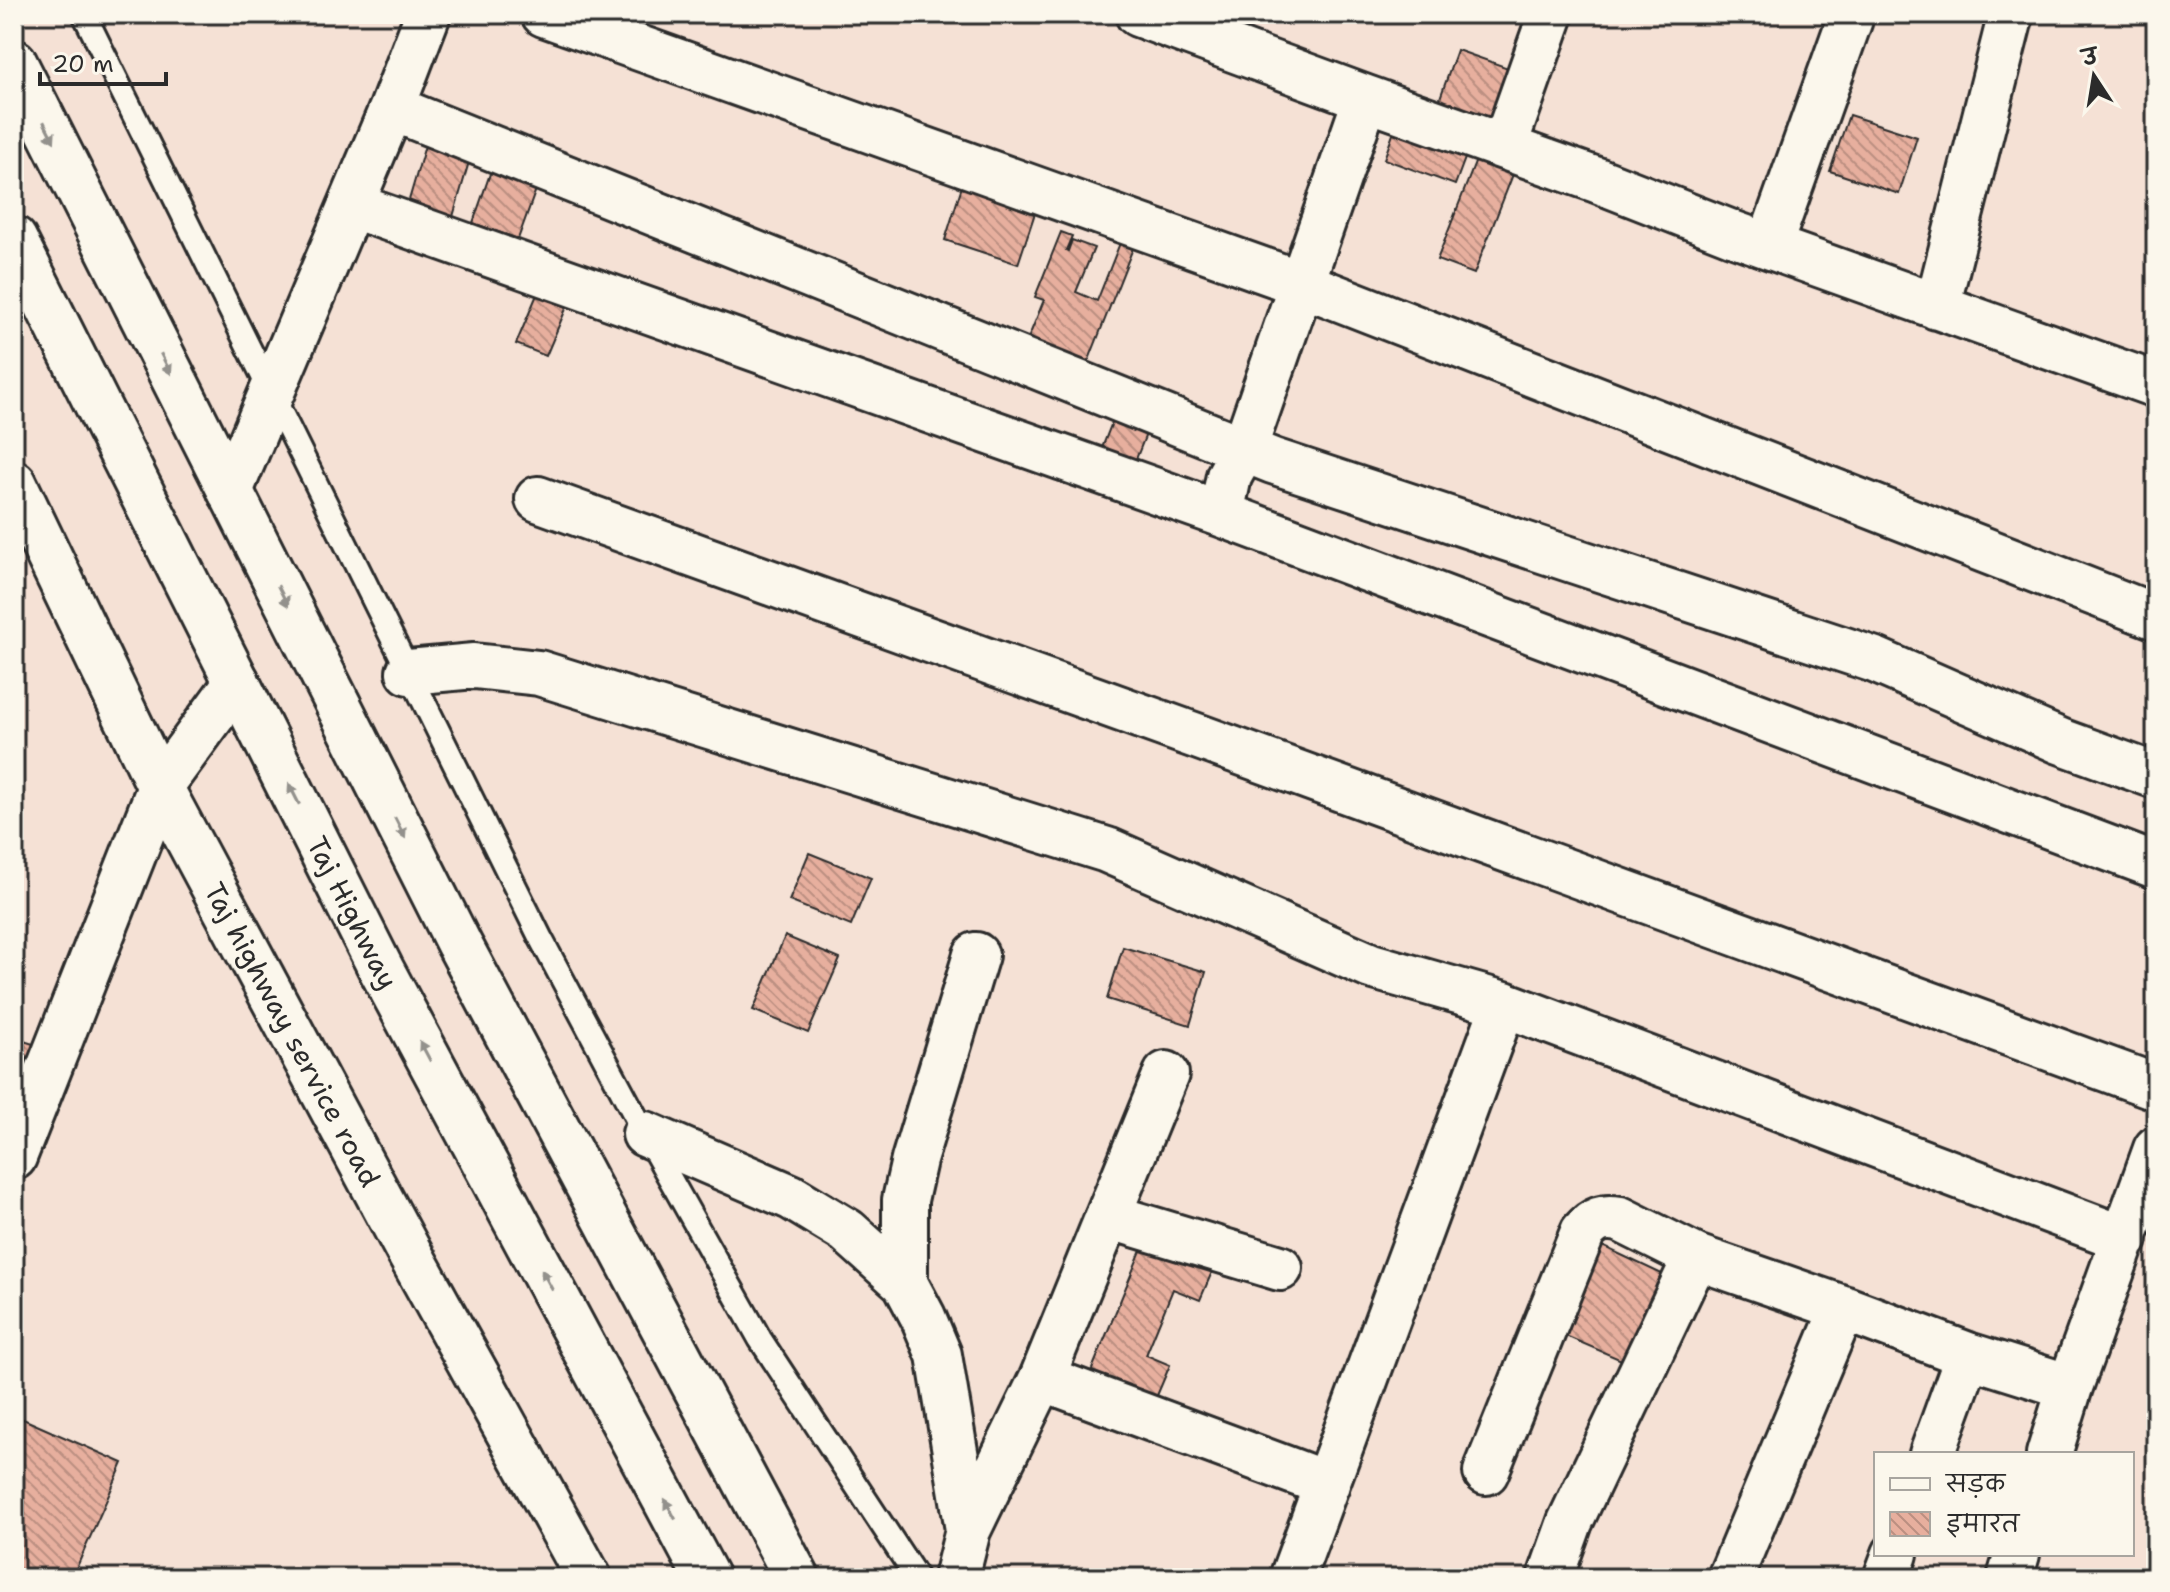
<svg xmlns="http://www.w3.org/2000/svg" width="2170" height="1592" viewBox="0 0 2170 1592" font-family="'Shantell Sans','Playpen Sans Deva',sans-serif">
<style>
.building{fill:url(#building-back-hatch);stroke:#2b2b2b;stroke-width:2}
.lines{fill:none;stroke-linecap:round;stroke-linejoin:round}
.lane-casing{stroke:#2b2b2b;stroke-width:28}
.street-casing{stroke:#2b2b2b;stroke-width:50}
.secondary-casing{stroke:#2b2b2b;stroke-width:50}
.lane{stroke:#fbf7ec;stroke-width:22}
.street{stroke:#fbf7ec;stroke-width:44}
.secondary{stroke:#fbf7ec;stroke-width:44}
.oneway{fill:#93918c}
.labels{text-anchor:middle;stroke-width:6;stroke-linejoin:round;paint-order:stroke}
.street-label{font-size:28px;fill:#2b2b2b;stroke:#fbf7ec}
</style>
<defs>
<pattern id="building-back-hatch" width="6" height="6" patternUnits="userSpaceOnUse" patternTransform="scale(2)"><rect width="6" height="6" fill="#e7af9e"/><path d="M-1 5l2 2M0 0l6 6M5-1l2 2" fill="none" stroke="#bb8f81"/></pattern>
</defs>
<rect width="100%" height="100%" fill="#f5e1d5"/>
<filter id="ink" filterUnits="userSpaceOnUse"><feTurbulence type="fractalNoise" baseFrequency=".0125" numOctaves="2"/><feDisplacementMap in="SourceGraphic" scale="16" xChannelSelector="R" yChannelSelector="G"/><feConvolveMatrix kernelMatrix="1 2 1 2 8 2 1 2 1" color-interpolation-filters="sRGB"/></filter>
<g filter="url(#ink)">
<!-- building -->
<path class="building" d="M 1457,50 L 1514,70 L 1494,127 L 1437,107 Z
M 1400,115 L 1471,142 L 1455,185 L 1384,159 Z
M 1849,115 L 1917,137 L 1899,194 L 1830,171 Z
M 426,142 L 471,155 L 452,220 L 407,207 Z
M 1480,150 L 1517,164 L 1474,274 L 1437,260 Z
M 493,165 L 539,181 L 518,239 L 473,223 Z
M 962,186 L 1036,210 L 1018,264 L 945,240 Z
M 1061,232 L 1072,236 L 1066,250 L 1068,251 L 1072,240 L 1094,248 L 1076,292 L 1097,301 L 1122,238 L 1135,243 L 1083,375 L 1023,351 L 1044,300 L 1035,297 Z
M 541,285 L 571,297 L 546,356 L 516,344 Z
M 1118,407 L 1152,419 L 1128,479 L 1095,466 Z
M 809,853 L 871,878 L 851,926 L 789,901 Z
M 785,936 L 840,959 L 808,1033 L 753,1010 Z
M 1123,947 L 1206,972 L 1190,1025 L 1107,999 Z
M 14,1038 L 43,1047 L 14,1097 Z
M 1147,1236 L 1215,1265 L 1200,1300 L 1173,1289 L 1146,1355 L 1170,1365 L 1153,1405 L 1088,1379 Z
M 1598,1244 L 1664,1275 L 1626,1362 L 1561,1334 Z
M 14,1415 L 123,1463 L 72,1578 L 14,1578 Z"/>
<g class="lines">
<defs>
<path id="lane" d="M 84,14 L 541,939 L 645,1134 L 760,1339 L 917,1578"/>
<path id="street" d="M 544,14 L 1302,284 L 2156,617
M 1138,14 L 1366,98 L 1597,180 L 1732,233 L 2156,385
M 392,108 L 1273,461 L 1875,660 L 2060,741 L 2156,776
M 1504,147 L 1551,14
M 351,205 L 1221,514 L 2156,866
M 1769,246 L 1850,19
M 1937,307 L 2011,14
M 230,491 L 392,108 L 428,14
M 538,499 L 1202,738 L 2156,1087
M 1221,514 L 1229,476 L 1244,449 L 1366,98
M 409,672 L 474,666 L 539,673 L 1107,850 L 1371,966 L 1504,1004 L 2125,1239
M 645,1134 L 791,1197 L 847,1231 L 905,1283 L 923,1317 L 939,1355 L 968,1530 L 956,1578
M 14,1157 L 160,787 L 237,682
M 1108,1216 L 1280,1268
M 905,1283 L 905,1200 L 914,1160 L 976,955
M 1042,1378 L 1327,1484
M 1932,1454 L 1968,1355
M 2049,1454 L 2070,1387
M 1486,1472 L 1583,1232 C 1594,1219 1603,1216 1620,1219 L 1696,1257 L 1843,1308 L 1968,1355 L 2070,1387 L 2156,1149
M 968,1530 L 1042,1378 L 1166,1074
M 1292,1578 L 1504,1004
M 1550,1578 L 1570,1522 L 1696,1257
M 1730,1578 L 1843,1308
M 1886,1578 L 1895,1554
M 2010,1578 L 2017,1554"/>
<g id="secondary">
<path d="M 14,62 L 459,944 L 797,1578"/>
<path id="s1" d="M 14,239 L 381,969 L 707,1578"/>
<path id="s2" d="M 14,483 L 160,787 L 410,1254 L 589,1578"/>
</g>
</defs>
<!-- lane casing -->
<use href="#lane" class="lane-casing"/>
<!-- street casing -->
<use href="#street" class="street-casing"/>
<!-- secondary casing -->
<use href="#secondary" class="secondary-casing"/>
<!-- lane -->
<use href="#lane" class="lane"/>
<!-- street -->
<use href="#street" class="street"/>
<!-- secondary -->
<use href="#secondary" class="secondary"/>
</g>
<!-- one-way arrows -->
<defs><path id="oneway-solid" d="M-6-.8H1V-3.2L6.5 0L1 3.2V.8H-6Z" transform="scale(2)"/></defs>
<g class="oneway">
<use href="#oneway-solid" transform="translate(49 132) rotate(63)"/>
<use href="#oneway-solid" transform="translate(166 364) rotate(63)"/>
<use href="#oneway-solid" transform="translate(283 596) rotate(63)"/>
<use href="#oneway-solid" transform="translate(294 794) rotate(-117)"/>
<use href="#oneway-solid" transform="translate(400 828) rotate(63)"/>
<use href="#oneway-solid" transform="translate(425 1051) rotate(-118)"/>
<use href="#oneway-solid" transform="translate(547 1280) rotate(-118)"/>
<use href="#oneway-solid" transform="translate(670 1509) rotate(-118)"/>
</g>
</g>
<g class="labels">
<!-- street labels -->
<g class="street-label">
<text dy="10" stroke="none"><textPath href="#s1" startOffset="754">Taj Highway</textPath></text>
<text dy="10" stroke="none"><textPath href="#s2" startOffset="618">Taj highway service road</textPath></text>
</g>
</g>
<!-- margin -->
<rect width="2170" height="1592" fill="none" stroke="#fbf7ec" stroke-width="48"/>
<rect x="24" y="24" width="2122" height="1544" fill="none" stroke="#2b2b2b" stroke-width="3" filter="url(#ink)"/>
<!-- legend -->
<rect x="1874" y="1452" width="260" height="104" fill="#fbf7ec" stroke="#a8a59f" stroke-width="2"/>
<rect x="1890" y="1478" width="40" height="12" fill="#fbf7ec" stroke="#a8a59f" stroke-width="2"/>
<text x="1946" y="1492" font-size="24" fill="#2b2b2b">सड़क</text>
<rect x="1890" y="1512" width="40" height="24" fill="url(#building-back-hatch)" stroke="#a8a59f" stroke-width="2"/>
<text x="1946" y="1532" font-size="24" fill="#2b2b2b">इमारत</text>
<!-- north arrow -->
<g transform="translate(2094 76) rotate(348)" stroke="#fbf7ec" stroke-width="6" paint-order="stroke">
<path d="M0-6L14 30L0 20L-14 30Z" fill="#2b2b2b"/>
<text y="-12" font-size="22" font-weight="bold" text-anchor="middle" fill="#2b2b2b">उ</text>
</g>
<!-- scale -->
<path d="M40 72v12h126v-12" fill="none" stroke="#2b2b2b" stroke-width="4"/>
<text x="52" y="72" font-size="24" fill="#2b2b2b" stroke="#fbf7ec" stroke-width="6" paint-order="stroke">20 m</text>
</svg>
